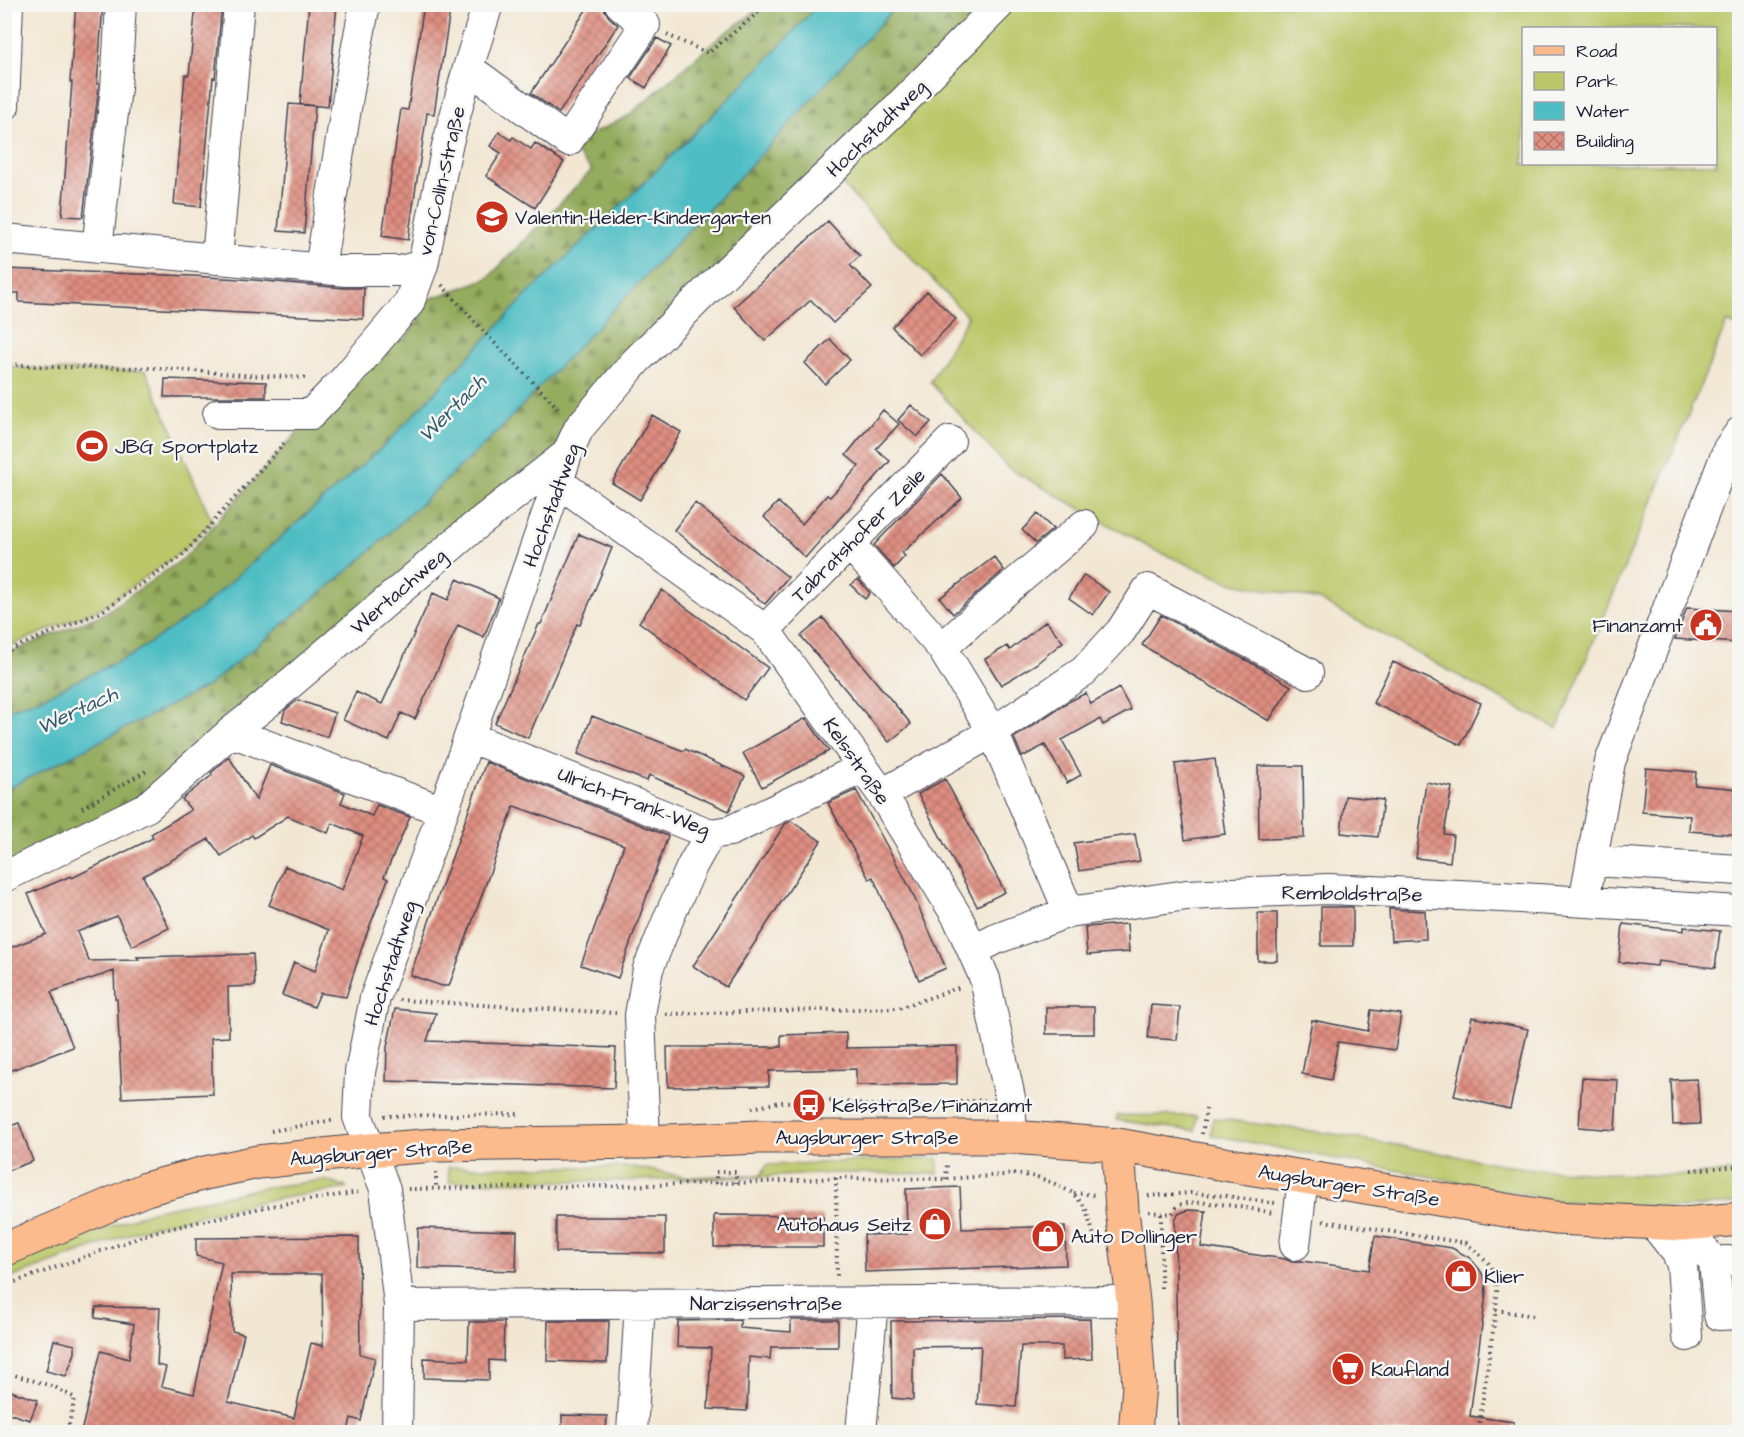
<svg xmlns="http://www.w3.org/2000/svg" width="1744" height="1437" viewBox="0 0 1744 1437" font-family="'Architects Daughter',sans-serif">
<style>
.green{fill:#bbc769;stroke:#6e7452;stroke-width:1.5;fill-rule:evenodd}
.forest{fill:url(#forest-firs);stroke:#5b674c;stroke-width:1.5}
.water{fill:#4fbec4;stroke:#387080;stroke-width:1.5}
.building{fill:url(#building-cross-hatch);fill-rule:evenodd}
.lines{fill:none;stroke-linecap:round;stroke-linejoin:round}
.minor-tunnel{stroke:#c8c0b5;stroke-width:30;stroke-dasharray:30 15;stroke-linecap:butt}
.minor-casing{stroke:#414052;stroke-width:32}
.major-casing{stroke:#414052;stroke-width:35}
.path{stroke:#414052;stroke-width:4;stroke-dasharray:1.5 4.5;stroke-linecap:butt}
.minor{stroke:#fff;stroke-width:30}
.major{stroke:#fbbb8c;stroke-width:33}
.labels{text-anchor:middle;stroke-width:5;stroke-linejoin:round;paint-order:stroke}
.street-label{font-size:20px;fill:#22223b;stroke:#f6f6f2}
.poi-label{font-size:20px;fill:#22223b;stroke:#f6f6f2;text-anchor:start}
.water-label{font-size:21px;font-style:italic;fill:#32596b;stroke:#f6f6f2}
</style>
<defs>
<pattern id="forest-firs" width="22" height="20" patternUnits="userSpaceOnUse" patternTransform="scale(1.5)"><rect width="22" height="20" fill="#94ac5d"/><path d="M5 1l3.5 6h-7zM16 11l3.5 6h-7z" fill="#788c4e"/></pattern>
<pattern id="building-cross-hatch" width="8" height="8" patternUnits="userSpaceOnUse" patternTransform="scale(1.5)"><rect width="8" height="8" fill="#df8e80"/><path d="M0 0l8 8M0 8l8-8" fill="none" stroke="#b4746a"/></pattern>
</defs>
<rect width="100%" height="100%" fill="#f6f6f2"/>
<filter id="ink" filterUnits="userSpaceOnUse"><feTurbulence type="fractalNoise" baseFrequency=".0167" numOctaves="2"/><feDisplacementMap in="SourceGraphic" scale="12" xChannelSelector="R" yChannelSelector="G"/><feConvolveMatrix kernelMatrix="1 2 1 2 8 2 1 2 1" color-interpolation-filters="sRGB"/></filter>
<filter id="wash" filterUnits="userSpaceOnUse"><feTurbulence type="fractalNoise" baseFrequency=".008" numOctaves="4" result="noise"/><feDisplacementMap in="SourceGraphic" scale="24" xChannelSelector="R" yChannelSelector="G"/><feGaussianBlur stdDeviation="1.35" result="paint"/><feColorMatrix in="noise" values="0 0 0 0 0 0 0 0 0 0 0 0 0 0 0 0 0 1.4 0 .05"/><feComposite in="paint" operator="in"/></filter>
<g filter="url(#wash)">
<rect width="100%" height="100%" fill="#f2e7d3"/>
<!-- green -->
<path class="green" d="M 1007,5 L 1739,5 L 1739,327 L 1727,322 L 1557,729 L 1319,600 L 1229,582 L 1152,549 L 1008,468 L 930,382 L 968,317 L 835,177 ZM 1524,28 L 1716,28 L 1716,164 L 1524,164 Z
M 5,366 L 52,370 L 146,371 L 212,521 L 184,550 L 101,608 L 5,648 Z
M 1117,1115 L 1197,1116 L 1195,1131 L 1116,1120 Z
M 1213,1118 L 1334,1134 L 1523,1168 L 1632,1175 L 1690,1175 L 1739,1171 L 1739,1203 L 1684,1208 L 1559,1201 L 1211,1135 Z
M 938,1158 L 938,1174 L 835,1173 L 761,1177 L 610,1181 L 449,1182 L 448,1167 L 634,1167 L 685,1177 L 761,1175 L 767,1165 Z
M 324,1180 L 348,1188 L 264,1201 L 149,1227 L 5,1280 L 5,1266 L 152,1211 L 261,1188 Z"/>
<!-- forest -->
<path class="forest" d="M 764,5 L 818,5 L 756,72 L 647,180 L 529,293 L 387,443 L 199,610 L 130,656 L 41,698 L 5,711 L 4,655 L 103,614 L 184,558 L 388,332 L 404,340 L 421,316 L 412,304 L 444,294 L 488,278 L 592,170 L 570,147 L 573,143 L 628,116 L 721,36 Z
M 897,5 L 991,5 L 562,453 L 144,803 L 5,870 L 5,790 L 209,685 L 356,564 L 491,438 L 767,148 Z"/>
<!-- water -->
<path class="water" d="M 818,5 L 897,5 L 767,148 L 491,438 L 356,564 L 209,685 L 5,790 L 5,711 L 41,698 L 130,656 L 199,610 L 387,443 L 529,293 L 647,180 L 756,72 Z"/>
<g id="blocks">
<!-- building -->
<path class="building" d="M 76,4 L 103,4 L 97,84 L 99,84 L 99,86 L 83,217 L 62,216 L 72,82 L 70,82 Z
M 196,4 L 222,4 L 215,78 L 213,77 L 201,207 L 174,204 L 185,75 L 189,75 Z
M 309,4 L 337,4 L 328,107 L 300,104 Z
M 424,4 L 451,4 L 434,114 L 427,113 L 408,240 L 382,236 L 401,109 L 408,110 Z
M 590,4 L 599,4 L 603,7 L 609,17 L 618,25 L 559,113 L 531,93 Z
M 657,38 L 671,46 L 646,88 L 630,78 Z
M 289,104 L 315,106 L 304,233 L 278,231 Z
M 499,132 L 511,140 L 513,137 L 531,149 L 535,143 L 564,162 L 535,208 L 486,176 L 501,153 L 490,146 Z
M 828,221 L 860,256 L 850,265 L 872,288 L 833,323 L 811,300 L 765,341 L 734,307 Z
M 4,269 L 193,276 L 254,280 L 344,288 L 364,288 L 363,319 L 19,302 L 19,293 L 4,293 Z
M 927,291 L 956,319 L 920,355 L 892,327 Z
M 830,339 L 850,360 L 825,384 L 805,363 Z
M 165,379 L 266,382 L 266,397 L 164,397 Z
M 911,405 L 931,422 L 917,437 L 898,420 Z
M 883,410 L 899,424 L 876,449 L 890,461 L 805,558 L 764,517 L 778,502 L 802,524 L 827,495 L 830,497 L 859,466 L 846,455 Z
M 652,415 L 681,432 L 640,500 L 612,483 Z
M 942,474 L 962,498 L 902,553 L 905,556 L 894,568 L 874,545 Z
M 695,503 L 788,577 L 765,604 L 674,530 Z
M 1037,514 L 1053,529 L 1036,543 L 1022,530 Z
M 579,534 L 612,548 L 580,625 L 577,624 L 528,738 L 495,723 L 539,624 L 541,624 Z
M 994,557 L 1004,570 L 953,614 L 940,598 Z
M 1084,575 L 1109,592 L 1093,615 L 1069,598 Z
M 457,579 L 499,598 L 484,637 L 458,625 L 415,719 L 401,713 L 389,741 L 343,720 L 356,692 L 382,704 L 433,593 L 448,600 Z
M 858,579 L 870,593 L 865,599 L 851,585 Z
M 662,590 L 768,668 L 744,700 L 639,622 Z
M 1687,608 L 1740,611 L 1740,643 L 1675,639 Z
M 1161,615 L 1261,668 L 1291,686 L 1269,721 L 1142,645 Z
M 823,618 L 911,724 L 889,742 L 801,636 Z
M 1046,621 L 1063,642 L 1036,664 L 1001,685 L 985,659 L 1007,646 L 1010,650 Z
M 1393,662 L 1481,703 L 1461,745 L 1373,703 Z
M 1119,688 L 1131,710 L 1103,725 L 1100,719 L 1062,740 L 1081,775 L 1067,783 L 1045,745 L 1022,757 L 1014,738 L 1068,702 L 1086,693 L 1091,704 Z
M 298,700 L 335,713 L 327,737 L 282,721 L 285,710 Z
M 592,716 L 684,751 L 685,749 L 745,776 L 729,811 L 649,775 L 647,781 L 578,754 Z
M 806,718 L 829,751 L 762,787 L 743,753 Z
M 229,757 L 256,800 L 270,765 L 345,793 L 341,803 L 372,816 L 377,805 L 410,817 L 384,877 L 388,879 L 364,941 L 346,997 L 320,993 L 314,1007 L 282,995 L 294,962 L 315,971 L 329,930 L 269,905 L 285,866 L 342,890 L 363,836 L 332,823 L 328,833 L 288,816 L 254,838 L 252,835 L 221,856 L 209,839 L 143,876 L 169,928 L 132,946 L 117,916 L 77,932 L 89,961 L 139,960 L 137,957 L 253,954 L 255,986 L 228,987 L 229,1037 L 211,1038 L 213,1094 L 122,1098 L 117,999 L 115,999 L 114,971 L 51,992 L 73,1047 L 4,1073 L 4,950 L 46,934 L 28,894 L 71,876 L 72,878 L 153,838 L 151,834 L 191,810 L 182,799 L 212,775 L 211,773 Z
M 1215,759 L 1225,834 L 1185,840 L 1175,764 Z
M 486,762 L 668,836 L 618,978 L 581,965 L 624,845 L 514,806 L 449,986 L 442,986 L 410,975 Z
M 1258,766 L 1303,766 L 1304,838 L 1259,839 Z
M 1646,768 L 1696,772 L 1695,785 L 1740,789 L 1740,835 L 1689,831 L 1690,816 L 1642,812 Z
M 945,779 L 1005,892 L 977,906 L 918,794 Z
M 1426,782 L 1452,787 L 1444,834 L 1453,835 L 1450,862 L 1416,858 Z
M 856,790 L 909,886 L 946,968 L 919,980 L 873,877 L 869,879 L 828,803 Z
M 1345,796 L 1383,800 L 1378,837 L 1341,833 Z
M 791,821 L 821,841 L 726,987 L 693,966 L 785,824 Z
M 1135,834 L 1140,861 L 1079,871 L 1074,843 Z
M 1321,907 L 1353,907 L 1353,946 L 1321,946 Z
M 1389,909 L 1425,911 L 1426,939 L 1391,941 Z
M 1258,913 L 1277,913 L 1277,961 L 1258,961 Z
M 1127,924 L 1129,952 L 1087,955 L 1085,927 Z
M 1623,924 L 1684,931 L 1684,927 L 1720,931 L 1715,968 L 1658,961 L 1657,966 L 1619,962 Z
M 1151,1005 L 1180,1007 L 1177,1040 L 1148,1038 Z
M 1046,1007 L 1094,1007 L 1094,1034 L 1046,1034 Z
M 395,1009 L 436,1013 L 427,1041 L 616,1048 L 614,1088 L 386,1081 L 387,1047 Z
M 1371,1010 L 1401,1014 L 1395,1050 L 1338,1042 L 1331,1080 L 1302,1074 L 1312,1020 L 1368,1031 Z
M 1472,1017 L 1528,1029 L 1510,1109 L 1454,1096 Z
M 846,1033 L 846,1048 L 957,1046 L 957,1084 L 856,1085 L 856,1069 L 769,1071 L 769,1086 L 668,1087 L 667,1047 L 781,1047 L 781,1035 Z
M 1582,1078 L 1618,1080 L 1615,1130 L 1579,1127 Z
M 1697,1079 L 1700,1124 L 1673,1125 L 1671,1080 Z
M 19,1123 L 33,1161 L 4,1172 L 4,1128 Z
M 960,1187 L 962,1229 L 1065,1226 L 1066,1265 L 865,1272 L 864,1235 L 907,1234 L 906,1189 Z
M 1188,1210 L 1206,1211 L 1201,1247 L 1285,1259 L 1292,1262 L 1301,1261 L 1369,1270 L 1375,1236 L 1452,1248 L 1470,1258 L 1480,1270 L 1485,1279 L 1486,1294 L 1470,1416 L 1514,1422 L 1513,1432 L 1178,1432 L 1175,1221 L 1178,1214 Z
M 714,1215 L 823,1216 L 823,1247 L 714,1247 Z
M 556,1217 L 665,1217 L 665,1253 L 556,1252 Z
M 418,1228 L 517,1231 L 516,1271 L 417,1268 Z
M 359,1237 L 360,1354 L 375,1358 L 361,1421 L 351,1418 L 348,1432 L 81,1432 L 101,1351 L 129,1359 L 134,1324 L 95,1318 L 96,1307 L 160,1308 L 157,1365 L 166,1367 L 161,1386 L 194,1394 L 222,1262 L 196,1256 L 196,1238 ZM 231,1274 L 322,1274 L 323,1346 L 311,1343 L 294,1418 L 228,1402 L 244,1334 L 232,1331 Z
M 1090,1319 L 1092,1359 L 1062,1360 L 1062,1346 L 1021,1346 L 1016,1407 L 977,1404 L 981,1346 L 913,1347 L 913,1400 L 892,1398 L 891,1321 Z
M 740,1320 L 740,1328 L 791,1332 L 791,1320 L 838,1320 L 838,1347 L 771,1347 L 770,1359 L 749,1357 L 747,1411 L 708,1409 L 711,1348 L 677,1347 L 678,1321 Z
M 548,1321 L 609,1321 L 607,1363 L 547,1361 Z
M 469,1322 L 504,1322 L 503,1361 L 489,1360 L 489,1380 L 424,1378 L 424,1358 L 468,1360 Z
M 54,1340 L 75,1345 L 75,1353 L 66,1376 L 46,1371 Z
M 4,1389 L 38,1400 L 30,1420 L 4,1412 Z
M 562,1415 L 607,1416 L 606,1432 L 562,1432 Z"/>
</g>
</g>
<g filter="url(#ink)">
<use href="#blocks" fill-opacity="0" stroke="#414052" stroke-width="1.5"/>
<g class="lines">
<!-- minor-tunnel -->
<path class="minor-tunnel" d="M 1729,1283 L 1740,1282"/>
<defs>
<path id="minor" d="M 468,68 L 568,141 L 645,25 L 620,4
M 4,106 L 8,4
M 4,239 L 346,271 L 401,271 L 423,265
M 97,248 L 116,88 L 121,4
M 217,259 L 239,4
M 320,268 L 352,72 L 365,4
M 218,414 L 311,414 L 345,379 L 409,303 L 423,265 L 447,146 L 468,68 L 488,4
M 558,482 L 765,630 L 882,794 L 958,918 L 985,979 L 1010,1098 L 1012,1137
M 850,544 L 942,648 L 993,732 L 1069,912
M 765,630 L 950,441
M 942,648 L 987,607 L 1084,525
M 231,732 L 443,811
M 469,737 L 710,834 L 730,831 L 862,768
M 882,794 L 993,732 L 1084,671 L 1121,631 L 1148,589 L 1308,673
M 1593,861 L 1740,870
M 4,877 L 147,807 L 231,732 L 265,705 L 470,530 L 567,454
M 1584,901 L 1610,762 L 1728,449 L 1740,432
M 973,951 L 996,939 L 1069,912 L 1187,895 L 1328,889 L 1502,897 L 1740,911
M 645,1142 L 640,1015 L 648,969 L 670,915 L 692,866 L 710,834
M 1654,1224 L 1677,1253 L 1682,1265 L 1687,1336
M 1683,1224 L 1714,1262 L 1728,1261
M 1295,1245 L 1303,1178
M 1714,1262 L 1719,1315 L 1740,1314
M 399,1305 L 1133,1301
M 397,1432 L 399,1305 L 385,1189 L 358,1117 L 360,1072 L 375,998 L 445,806 L 558,482 L 567,454 L 579,428 L 636,361 L 700,297 L 893,112 L 1000,4
M 632,1432 L 640,1304
M 861,1432 L 873,1302"/>
<path id="major" d="M 1118,1145 L 1122,1210 L 1133,1301 L 1139,1386 L 1135,1432
M 4,1250 L 146,1189 L 205,1173 L 258,1162 L 370,1150 L 436,1145 L 645,1142 L 759,1137 L 1012,1137 L 1118,1145 L 1224,1164 L 1555,1218 L 1683,1224 L 1740,1219"/>
</defs>
<!-- minor casing -->
<use href="#minor" class="minor-casing"/>
<!-- major casing -->
<use href="#major" class="major-casing"/>
<!-- path -->
<path class="path" d="M 667,35 L 708,53 L 769,4
M 442,285 L 483,331 L 560,410
M 4,364 L 53,367 L 156,368 L 245,375 L 309,378
M 4,652 L 101,612 L 181,557 L 287,440
M 82,808 L 148,770
M 399,1000 L 616,1013
M 666,1014 L 899,1008 L 961,987
M 752,1108 L 780,1102 L 847,1101 L 865,1105 L 949,1106 L 959,1102 L 985,1100
M 384,1116 L 520,1114
M 271,1131 L 334,1120
M 1202,1134 L 1206,1109
M 1691,1170 L 1740,1166
M 436,1172 L 436,1188
M 836,1178 L 837,1279
M 946,1179 L 947,1164
M 716,1184 L 716,1172 L 736,1172 L 736,1183
M 408,1189 L 612,1186 L 762,1182 L 836,1178 L 946,1179 L 1018,1174 L 1037,1177 L 1055,1184 L 1073,1193 L 1085,1207 L 1097,1245
M 1074,1193 L 1096,1195
M 1148,1196 L 1191,1193 L 1226,1196 L 1275,1203
M 1149,1212 L 1172,1214 C 1174,1211 1175,1208 1178,1206 C 1192,1196 1256,1210 1274,1213
M 1323,1221 L 1466,1243 L 1487,1261 L 1492,1269 L 1496,1278 L 1497,1291 L 1496,1310 L 1478,1432
M 4,1286 L 154,1232 L 270,1206 L 359,1192
M 1161,1288 L 1161,1214
M 1496,1310 L 1534,1316
M 4,1372 L 55,1387 L 75,1398 L 67,1432"/>
<!-- minor -->
<use href="#minor" class="minor"/>
<!-- major -->
<use href="#major" class="major"/>
</g>
</g>
<!-- icons -->
<defs>
<symbol id="school-disc" viewBox="-11 -11 22 22"><circle r="9.5" fill="#c8321e" stroke="#f6f6f2"/><path d="M0-5L7-2L0 1L-7-2ZM-4 1L0 2.5L4 1V4Q0 6-4 4Z" fill="#fff"/></symbol>
<symbol id="stadium-disc" viewBox="-11 -11 22 22"><circle r="9.5" fill="#c8321e" stroke="#f6f6f2"/><path d="M0-5a6.5 5 0 1 0 0 10a6.5 5 0 1 0 0-10ZM-3.5-1.8h7v3.6h-7Z" fill="#fff"/></symbol>
<symbol id="civic-disc" viewBox="-11 -11 22 22"><circle r="9.5" fill="#c8321e" stroke="#f6f6f2"/><path d="M-.6-6.5H3V-4.5H.6V-3L4-1V1h2V6H-6V1h2V-1L-.6-3ZM-1.2 2.5V6h2.4V2.5Z" fill="#fff"/></symbol>
<symbol id="bus-disc" viewBox="-11 -11 22 22"><circle r="9.5" fill="#c8321e" stroke="#f6f6f2"/><path d="M-5-6H5V4H4V6H2V4H-2V6H-4V4H-5ZM-3.5-4V0h7V-4ZM-3.5 1.2v1.5H-2V1.2ZM2 1.2v1.5H3.5V1.2Z" fill="#fff"/></symbol>
<symbol id="shop-disc" viewBox="-11 -11 22 22"><circle r="9.5" fill="#c8321e" stroke="#f6f6f2"/><path d="M-5-2.5h2.3a2.7 3.5 0 0 1 5.4 0H5L5.5 6h-11ZM-1.5-2.5h3a1.5 2.3 0 0 0-3 0Z" fill="#fff"/></symbol>
<symbol id="supermarket-disc" viewBox="-11 -11 22 22"><circle r="9.5" fill="#c8321e" stroke="#f6f6f2"/><path d="M-6-5.5h2.5l.6 2H6L4.5 2H-2.5L-4.4-4H-6ZM-1.5 3.2a1.3 1.3 0 1 0 .1 0ZM3 3.2a1.3 1.3 0 1 0 .1 0Z" fill="#fff"/></symbol>
</defs>
<g fill-rule="evenodd">
<use href="#school-disc" x="473" y="198" width="38" height="38"/>
<use href="#stadium-disc" x="73" y="427" width="38" height="38"/>
<use href="#civic-disc" x="1687" y="606" width="38" height="38"/>
<use href="#bus-disc" x="790" y="1086" width="38" height="38"/>
<use href="#shop-disc" x="916" y="1205" width="38" height="38"/>
<use href="#shop-disc" x="1029" y="1217" width="38" height="38"/>
<use href="#shop-disc" x="1442" y="1257" width="38" height="38"/>
<use href="#supermarket-disc" x="1329" y="1350" width="38" height="38"/>
</g>
<g class="labels">
<!-- street labels -->
<g class="street-label">
<text transform="translate(876 128) rotate(-44)" y="7">Hochstadtweg</text>
<text transform="translate(441 181) rotate(-77)" y="7">von-Colln-Straße</text>
<text transform="translate(551 505) rotate(-70)" y="7">Hochstadtweg</text>
<text transform="translate(858 535) rotate(-45)" y="7">Tabratshofer Zeile</text>
<text transform="translate(398 591) rotate(-41)" y="7">Wertachweg</text>
<text transform="translate(857 761) rotate(55)" y="7">Kelsstraße</text>
<text transform="translate(634 801) rotate(21)" y="7">Ulrich-Frank-Weg</text>
<text transform="translate(1352 893) rotate(1)" y="7">Remboldstraße</text>
<text transform="translate(390 963) rotate(-72)" y="7">Hochstadtweg</text>
<text x="867" y="1144">Augsburger Straße</text>
<text transform="translate(381 1152) rotate(-4)" y="7">Augsburger Straße</text>
<text transform="translate(1349 1185) rotate(9)" y="7">Augsburger Straße</text>
<text x="766" y="1310">Narzissenstraße</text>
</g>
<!-- poi labels -->
<g class="poi-label">
<text x="515" y="224">Valentin-Heider-Kindergarten</text>
<text x="115" y="453">JBG Sportplatz</text>
<text x="1683" y="632" text-anchor="end">Finanzamt</text>
<text x="832" y="1112">Kelsstraße/Finanzamt</text>
<text x="912" y="1231" text-anchor="end">Autohaus Seitz</text>
<text x="1071" y="1243">Auto Dollinger</text>
<text x="1484" y="1283">Klier</text>
<text x="1371" y="1376">Kaufland</text>
</g>
<!-- water labels -->
<g class="water-label">
<text transform="translate(452 408) rotate(-45)" y="7">Wertach</text>
<text transform="translate(77 710) rotate(-25)" y="7">Wertach</text>
</g>
</g>
<!-- margin -->
<rect width="1744" height="1437" fill="none" stroke="#f6f6f2" stroke-width="24"/>
<!-- legend -->
<rect x="1522" y="27" width="195" height="138" fill="#f6f6f2" stroke="#a1a1a9" stroke-width="1.5"/>
<rect x="1534" y="46" width="30" height="9" fill="#fbbb8c" stroke="#a1a1a9" stroke-width="1.5"/>
<text x="1576" y="57" font-size="18" fill="#22223b">Road</text>
<rect x="1534" y="72" width="30" height="18" fill="#bbc769" stroke="#a1a1a9" stroke-width="1.5"/>
<text x="1576" y="87" font-size="18" fill="#22223b">Park</text>
<rect x="1534" y="102" width="30" height="18" fill="#4fbec4" stroke="#a1a1a9" stroke-width="1.5"/>
<text x="1576" y="117" font-size="18" fill="#22223b">Water</text>
<rect x="1534" y="132" width="30" height="18" fill="url(#building-cross-hatch)" stroke="#a1a1a9" stroke-width="1.5"/>
<text x="1576" y="147" font-size="18" fill="#22223b">Building</text>
</svg>
